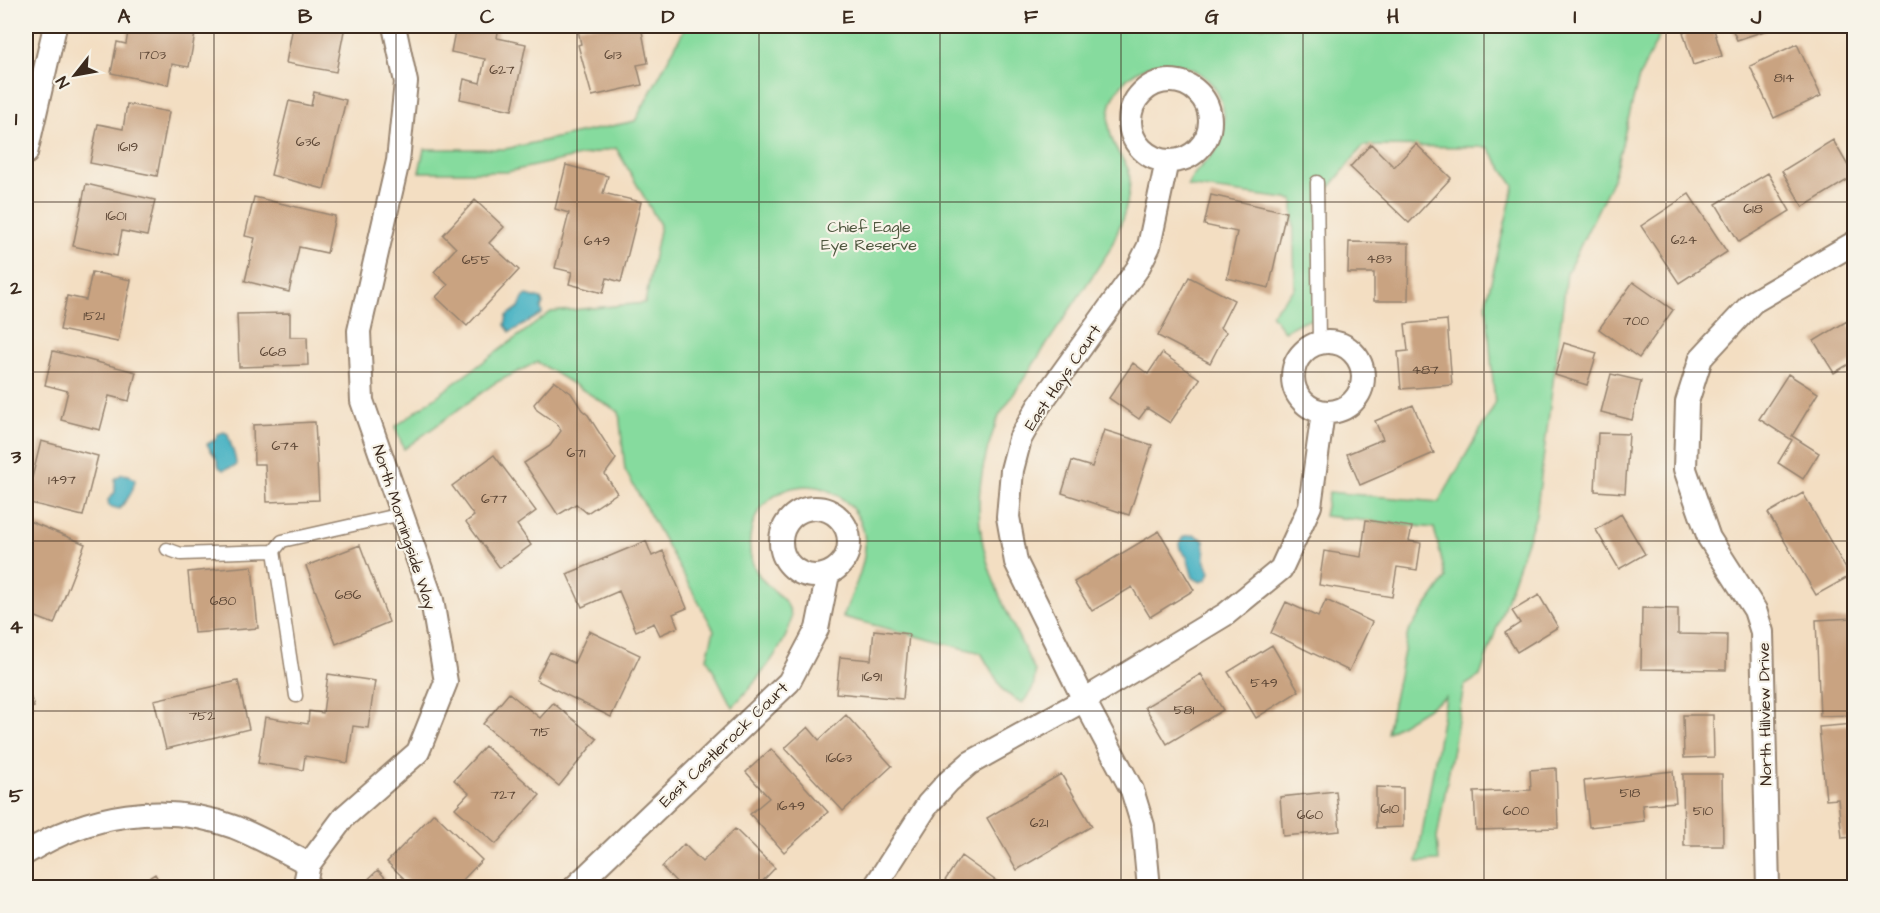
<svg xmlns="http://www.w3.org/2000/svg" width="1880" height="913" viewBox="0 0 1880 913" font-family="'Architects Daughter',sans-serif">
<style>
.green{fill:#86db9e;stroke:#60825e;stroke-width:1.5}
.water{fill:#44b1c2;stroke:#406e70;stroke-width:1.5}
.building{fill:#c9a381}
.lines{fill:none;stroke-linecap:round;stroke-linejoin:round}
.service-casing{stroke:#978470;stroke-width:15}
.minor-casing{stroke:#978470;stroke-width:26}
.service{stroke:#fff;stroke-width:12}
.minor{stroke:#fff;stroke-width:22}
.grid{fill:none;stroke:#3b2a1e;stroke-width:1.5;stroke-opacity:0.55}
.labels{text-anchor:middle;stroke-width:4.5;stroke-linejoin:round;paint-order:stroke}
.number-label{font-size:14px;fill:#5e4837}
.park-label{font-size:16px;fill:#4e563e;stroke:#f7f3e8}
.street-label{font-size:16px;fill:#3b2a1e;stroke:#f7f3e8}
.neatline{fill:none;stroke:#3b2a1e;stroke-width:2}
.grid-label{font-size:20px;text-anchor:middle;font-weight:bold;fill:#3b2a1e}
</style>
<rect width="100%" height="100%" fill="#f7f3e8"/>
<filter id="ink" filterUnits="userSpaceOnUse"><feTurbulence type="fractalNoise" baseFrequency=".0167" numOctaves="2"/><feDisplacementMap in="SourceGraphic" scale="12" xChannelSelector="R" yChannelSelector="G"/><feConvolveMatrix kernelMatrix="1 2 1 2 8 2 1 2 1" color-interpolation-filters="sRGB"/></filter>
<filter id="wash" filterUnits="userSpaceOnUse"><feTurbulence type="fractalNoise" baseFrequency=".008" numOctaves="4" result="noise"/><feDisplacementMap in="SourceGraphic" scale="24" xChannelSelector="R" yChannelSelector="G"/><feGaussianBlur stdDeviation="1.35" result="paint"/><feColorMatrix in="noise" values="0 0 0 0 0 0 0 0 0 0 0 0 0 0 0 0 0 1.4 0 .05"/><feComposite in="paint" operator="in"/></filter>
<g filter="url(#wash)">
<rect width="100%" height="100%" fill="#f3dec2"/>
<!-- green -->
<path class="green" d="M 686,26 L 1664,26 L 1639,77 L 1613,179 L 1567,273 L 1536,515 L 1480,676 L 1464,686 L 1437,838 L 1439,861 L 1417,862 L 1446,697 L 1387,733 L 1408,632 L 1446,578 L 1434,528 L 1324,516 L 1329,492 L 1439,502 L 1495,404 L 1486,302 L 1514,186 L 1488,147 L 1363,146 L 1319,201 L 1317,319 L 1303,321 L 1284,331 L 1271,314 L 1295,288 L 1293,200 L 1187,186 C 1198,160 1224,158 1224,121 C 1225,62 1148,42 1117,91 C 1105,110 1107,134 1118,152 C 1121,158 1128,166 1129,172 C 1133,196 1119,230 1109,251 L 999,416 C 956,523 989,575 1035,671 C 1035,686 1032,692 1022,703 L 1004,692 L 981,653 L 843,617 C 851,595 864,570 865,547 C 867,497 807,467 769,500 C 747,519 743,556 761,578 C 771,591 790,599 791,617 C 791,642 749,690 732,707 L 707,658 L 714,630 L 625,470 L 619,412 L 537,362 L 495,383 L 404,449 L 395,427 L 551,312 L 645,303 L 660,225 L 616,148 L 507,172 L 419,172 L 424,149 L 505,149 L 635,121 Z"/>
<!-- water -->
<path class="water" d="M 527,295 L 541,299 L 543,304 L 541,308 L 542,314 C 530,320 522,327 510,332 L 505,325 L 507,316 L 519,307 L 523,298 Z
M 224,432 L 228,434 C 230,445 237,457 236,466 L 223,470 L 219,467 C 216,453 212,455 207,444 L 215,440 L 218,434 Z
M 122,474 L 129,475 L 135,480 C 133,493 127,500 119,509 L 109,506 L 108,500 L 115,492 L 115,479 Z
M 1195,535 L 1204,540 L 1205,559 L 1210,572 L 1207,579 L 1201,582 L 1193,578 L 1187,557 L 1180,549 L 1179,543 L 1184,536 Z"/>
<g id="blocks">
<!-- building -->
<path class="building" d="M 129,26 L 182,26 L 196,28 L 189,67 L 172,64 L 168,85 L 111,73 L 117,42 L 126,44 Z
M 293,26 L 345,26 L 336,72 L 286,63 Z
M 456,26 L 499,26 L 497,38 L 526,44 L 512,110 L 460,99 L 464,79 L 480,83 L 485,59 L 451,52 Z
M 577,26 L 641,26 L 648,63 L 637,65 L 642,85 L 592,96 L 578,45 L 581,44 Z
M 1706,26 L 1713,26 L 1722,56 L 1693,65 L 1683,32 Z
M 1731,26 L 1779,26 L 1737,40 Z
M 1797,44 L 1821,96 L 1774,118 L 1750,66 Z
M 314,92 L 346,100 L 324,189 L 271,175 L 289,101 L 311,106 Z
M 127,104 L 169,112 L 157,176 L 90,163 L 98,124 L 123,129 Z
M 1833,140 L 1854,176 L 1803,207 L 1782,171 Z
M 1371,144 L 1394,167 L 1416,144 L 1451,178 L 1409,223 L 1350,167 Z
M 566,165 L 608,176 L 603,193 L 641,202 L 621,282 L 607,278 L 603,293 L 569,284 L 572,272 L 555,268 L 569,213 L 555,209 Z
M 1768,173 L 1790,211 L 1739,242 L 1716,204 Z
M 86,184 L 155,200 L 147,236 L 122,231 L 117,256 L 73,246 Z
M 1689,194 L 1727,252 L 1679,283 L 1641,226 Z
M 1211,195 L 1286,212 L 1269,288 L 1227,278 L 1237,232 L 1204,225 Z
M 254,197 L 335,216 L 327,253 L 299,247 L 289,292 L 245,281 L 255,238 L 245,236 Z
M 475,200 L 504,227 L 489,243 L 519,270 L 467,326 L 436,297 L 448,285 L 434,272 L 456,248 L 443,235 Z
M 1349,242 L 1409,243 L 1408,301 L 1374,301 L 1374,273 L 1348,273 Z
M 92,272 L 131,280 L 118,342 L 60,330 L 67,296 L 86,300 Z
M 1189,277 L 1234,300 L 1220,328 L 1226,332 L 1210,363 L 1158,336 Z
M 1633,282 L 1673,310 L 1639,358 L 1599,329 Z
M 290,313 L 290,337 L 307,337 L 308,365 L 239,367 L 237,314 Z
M 1447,320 L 1452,385 L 1401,389 L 1398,352 L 1408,351 L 1405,324 Z
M 1847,321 L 1854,333 L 1854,361 L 1834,373 L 1814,341 Z
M 1564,343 L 1597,353 L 1587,385 L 1555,375 Z
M 53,351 L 136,372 L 129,401 L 109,396 L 100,430 L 61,420 L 68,391 L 45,385 Z
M 1162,353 L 1200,379 L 1170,423 L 1147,408 L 1139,419 L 1109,398 L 1133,363 L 1148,374 Z
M 1611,374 L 1641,381 L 1632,420 L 1601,412 Z
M 1788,374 L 1818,393 L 1792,436 L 1819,453 L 1803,479 L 1778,463 L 1792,440 L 1759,419 Z
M 554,381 L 571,393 L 582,410 L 588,415 L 616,459 L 605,474 L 617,493 L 587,513 L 576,504 L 558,515 L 524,463 L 550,446 L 561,431 L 557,424 L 537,410 L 534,404 Z
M 1413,405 L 1434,453 L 1360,485 L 1347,454 L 1383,439 L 1375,421 Z
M 315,422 L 319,500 L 267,502 L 265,464 L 254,464 L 253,425 Z
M 1104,430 L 1152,445 L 1129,515 L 1062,493 L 1072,461 L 1092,467 Z
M 1598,433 L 1629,434 L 1625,493 L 1595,491 Z
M 41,441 L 98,456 L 83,516 L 26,502 Z
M 494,455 L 536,511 L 517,525 L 531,545 L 500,568 L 466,522 L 474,516 L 452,486 Z
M 1803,493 L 1850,576 L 1816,595 L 1768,513 Z
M 1621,514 L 1645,554 L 1619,569 L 1596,530 Z
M 1366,520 L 1412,527 L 1409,541 L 1421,543 L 1417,570 L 1397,567 L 1392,597 L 1319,585 L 1324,551 L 1361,557 Z
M 29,521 L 85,544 L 54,624 L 26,613 L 26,530 Z
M 1159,531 L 1194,590 L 1150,617 L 1132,587 L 1092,611 L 1074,582 Z
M 646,541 L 652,556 L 663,551 L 687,608 L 673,614 L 678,627 L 660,635 L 654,623 L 636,631 L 619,591 L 582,607 L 567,574 Z
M 360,545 L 389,622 L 336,644 L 306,566 Z
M 252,566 L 258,628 L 194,633 L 188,572 Z
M 1539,595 L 1558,627 L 1517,652 L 1505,633 L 1520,623 L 1512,611 Z
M 1326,600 L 1372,622 L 1349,671 L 1271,633 L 1286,602 L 1318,617 Z
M 1642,608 L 1678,609 L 1678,634 L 1727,635 L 1726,670 L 1641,669 Z
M 1854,618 L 1854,715 L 1820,716 L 1816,620 Z
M 874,630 L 909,634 L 903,699 L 836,693 L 840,657 L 871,660 Z
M 589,631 L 640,655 L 611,717 L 536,680 L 550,652 L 574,663 Z
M 1272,645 L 1299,691 L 1256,718 L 1228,672 Z
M 328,674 L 375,681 L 368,728 L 353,726 L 348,763 L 305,756 L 303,770 L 258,763 L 265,717 L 308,724 L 309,711 L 323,713 Z
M 1201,674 L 1223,710 L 1167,744 L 1145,707 Z
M 238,681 L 249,729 L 166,749 L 154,700 Z
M 26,684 L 34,707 L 26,710 Z
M 509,693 L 540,718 L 553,703 L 597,739 L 559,786 L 483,724 Z
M 846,715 L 892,766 L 843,811 L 785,748 L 808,727 L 819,740 Z
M 1683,715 L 1713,715 L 1714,757 L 1684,758 Z
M 1854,724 L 1854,837 L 1842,838 L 1838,799 L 1826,800 L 1819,727 Z
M 485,746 L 540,795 L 496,844 L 455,808 L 469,793 L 454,780 Z
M 771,749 L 828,812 L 784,852 L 750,814 L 769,798 L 746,772 Z
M 1556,768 L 1558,828 L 1476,830 L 1474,792 L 1531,790 L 1530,770 Z
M 1673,771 L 1676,802 L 1642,805 L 1644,821 L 1589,827 L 1584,781 Z
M 1061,774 L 1092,826 L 1017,870 L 987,818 Z
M 1683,774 L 1722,774 L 1723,846 L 1684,846 Z
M 1376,787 L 1403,788 L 1403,827 L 1376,828 Z
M 1336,791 L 1340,831 L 1283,836 L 1280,797 Z
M 434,813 L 482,860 L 455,888 L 414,888 L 387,862 Z
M 735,829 L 775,868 L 756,888 L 682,888 L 662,867 L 684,844 L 702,862 Z
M 961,856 L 1006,888 L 940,888 Z
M 378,870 L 395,888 L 359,888 Z
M 155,874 L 163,888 L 133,888 Z"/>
</g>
</g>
<g filter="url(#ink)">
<use href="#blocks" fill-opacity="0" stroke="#978470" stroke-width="1.5"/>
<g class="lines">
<defs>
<path id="service" d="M 1317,182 L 1319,342
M 167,549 L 181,554 L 274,551
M 296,696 L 274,551 L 282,541 L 402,514"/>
<path id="minor" d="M1130 121a40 40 0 1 1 80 0a40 40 0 1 1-80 0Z
M 26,153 L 55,26
M1293 377a35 35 0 1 1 70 0a35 35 0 1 1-70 0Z
M781 542a34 34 0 1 1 68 0a34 34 0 1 1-68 0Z
M 26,853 C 88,814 164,801 234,827 C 259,837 284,851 309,864
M 304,888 L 309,864 L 344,817 L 418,752 L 446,682 L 432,600 L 362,401 L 359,331 L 398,161 L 406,82 L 394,26
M 574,888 L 789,682 L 817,629 L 828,574
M 874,888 L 928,804 L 948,782 L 970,763 L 1084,700 L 1226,614 L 1281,569 L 1310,506 L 1323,412
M 1149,888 L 1143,826 L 1132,790 L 1084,700 L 1016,562 L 1008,517 L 1012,470 L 1020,439 L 1038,407 L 1138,268 L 1149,246 L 1167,161
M 1768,888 L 1762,632 L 1755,610 L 1709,538 L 1685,469 L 1687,402 L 1701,358 L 1753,302 L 1854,243"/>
</defs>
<!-- service casing -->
<use href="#service" class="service-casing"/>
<!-- minor casing -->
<use href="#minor" class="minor-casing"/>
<!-- service -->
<use href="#service" class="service"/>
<!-- minor -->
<use href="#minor" class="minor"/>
</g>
</g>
<!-- grid -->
<path class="grid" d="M 214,26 L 214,888M 396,26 L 396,888M 577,26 L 577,888M 759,26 L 759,888M 940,26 L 940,888M 1121,26 L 1121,888M 1303,26 L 1303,888M 1484,26 L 1484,888M 1666,26 L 1666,888M 26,202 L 1854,202M 26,372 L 1854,372M 26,541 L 1854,541M 26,711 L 1854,711"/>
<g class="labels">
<!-- number labels -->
<g class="number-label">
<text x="153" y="59">1703</text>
<text x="613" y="59">613</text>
<text x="502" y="74">627</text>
<text x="1784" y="82">814</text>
<text x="308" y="146">636</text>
<text x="128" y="151">1619</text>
<text x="1753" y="213">618</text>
<text x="116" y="220">1601</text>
<text x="1684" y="244">624</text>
<text x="597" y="245">649</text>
<text x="1379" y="263">483</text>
<text x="476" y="264">655</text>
<text x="94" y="320">1521</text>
<text x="1636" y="325">700</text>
<text x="273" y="356">668</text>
<text x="1425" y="374">487</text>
<text x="285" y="450">674</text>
<text x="576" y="457">671</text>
<text x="62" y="484">1497</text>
<text x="494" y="503">677</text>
<text x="348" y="599">686</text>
<text x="223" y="605">680</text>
<text x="872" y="681">1691</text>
<text x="1264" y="687">549</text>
<text x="1184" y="714">581</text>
<text x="202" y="720">752</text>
<text x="540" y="736">715</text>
<text x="839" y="762">1663</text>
<text x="1630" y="797">518</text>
<text x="503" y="799">727</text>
<text x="791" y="810">1649</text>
<text x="1390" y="813">610</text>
<text x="1516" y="815">600</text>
<text x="1703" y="815">510</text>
<text x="1310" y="819">660</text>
<text x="1039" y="827">621</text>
</g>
<!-- park labels -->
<g class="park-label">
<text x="869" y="232">Chief Eagle<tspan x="869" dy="18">Eye Reserve</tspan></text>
</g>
<!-- street labels -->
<g class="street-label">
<text transform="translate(1062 377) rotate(-56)" y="6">East Hays Court</text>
<text transform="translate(405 527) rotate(72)" y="6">North Morningside Way</text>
<text transform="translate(1764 714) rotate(-91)" y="6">North Hillview Drive</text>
<text transform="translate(723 744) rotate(-44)" y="6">East Castlerock Court</text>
</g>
</g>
<!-- margin -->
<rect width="1880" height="913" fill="none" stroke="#f7f3e8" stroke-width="66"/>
<!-- north arrow -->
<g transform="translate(75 75) rotate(239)" stroke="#f7f3e8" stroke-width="4.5" paint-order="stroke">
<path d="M0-4.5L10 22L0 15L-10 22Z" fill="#3b2a1e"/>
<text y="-9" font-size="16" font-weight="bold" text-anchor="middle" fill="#3b2a1e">N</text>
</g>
<rect x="33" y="33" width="1814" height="847" class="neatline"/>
<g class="grid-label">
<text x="124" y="23">A</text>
<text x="305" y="23">B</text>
<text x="487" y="23">C</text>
<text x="668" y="23">D</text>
<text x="849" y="23">E</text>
<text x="1031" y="23">F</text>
<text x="1212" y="23">G</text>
<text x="1393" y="23">H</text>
<text x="1575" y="23">I</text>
<text x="1756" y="23">J</text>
<text x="16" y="125">1</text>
<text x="16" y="294">2</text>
<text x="16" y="463">3</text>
<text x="16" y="633">4</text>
<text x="16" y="802">5</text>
</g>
</svg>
